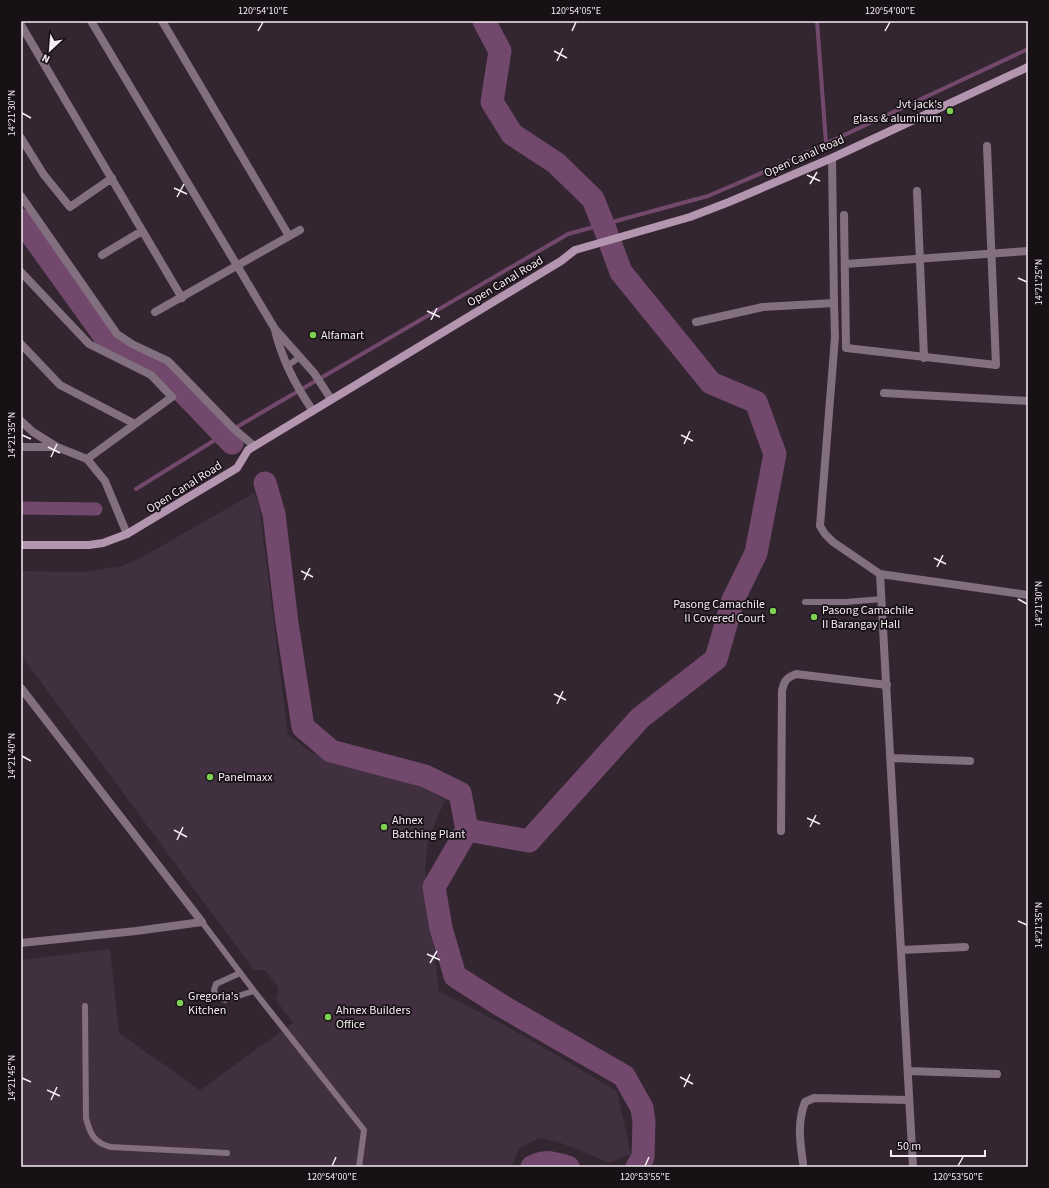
<svg xmlns="http://www.w3.org/2000/svg" width="1049" height="1188" viewBox="0 0 1049 1188" font-family="'Source Sans 3',sans-serif">
<style>
.built{fill:#41303f}
.lines{fill:none;stroke-linecap:round;stroke-linejoin:round}
.stream{stroke:#72496c;stroke-width:4}
.canal{stroke:#72496c;stroke-width:13}
.river{stroke:#72496c;stroke-width:23}
.lane{stroke:#826f7f;stroke-width:6}
.street{stroke:#826f7f;stroke-width:8}
.secondary{stroke:#b495af;stroke-width:8}
.ticks{fill:none;stroke:#f6edf4;stroke-width:1.5}
.poi-dot{fill:#7ed053;stroke:#171116;stroke-width:1.5}
.labels{text-anchor:middle;stroke-width:3.5;stroke-linejoin:round;paint-order:stroke}
.poi-label{font-size:12px;fill:#f6edf4;stroke:#171116;text-anchor:start}
.street-label{font-size:12px;fill:#f6edf4;stroke:#171116}
.neatline{fill:none;stroke:#f6edf4;stroke-width:1.5}
.ticks-label{font-size:10px;text-anchor:middle;fill:#f6edf4}
</style>
<rect width="100%" height="100%" fill="#332631"/>
<!-- built -->
<path class="built" d="M 254,493 L 259,505 L 288,734 L 312,753 L 421,787 L 445,800 L 428,840 L 425,869 L 439,991 L 515,1031 L 617,1091 L 631,1154 L 610,1163 L 561,1143 L 540,1138 L 519,1148 L 512,1167 L 21,1167 L 21,960 L 110,949 L 119,1033 L 200,1090 L 293,1023 L 276,1000 L 279,988 L 265,970 L 254,970 L 21,655 L 21,571 L 83,572 L 122,566 L 139,559 Z"/>
<g class="lines">
<!-- stream -->
<path class="stream" d="M 817,21 L 826,143
M 136,489 L 223,435 L 568,234 L 708,196 L 778,166 L 1028,49"/>
<!-- canal -->
<path class="canal" d="M 21,508 L 96,509"/>
<!-- river -->
<path class="river" d="M 484,21 L 500,51 L 492,102 L 512,134 L 556,163 L 593,199 L 607,234
M 21,220 L 108,341 L 163,371 L 232,443
M 265,483 L 274,514 L 287,623 L 303,727 L 331,751 L 425,776 L 460,793 L 467,830 L 434,887 L 441,928 L 455,976 L 502,1006 L 624,1076 L 642,1108 L 644,1122 L 643,1157 L 637,1167
M 467,830 L 529,841 L 640,718 L 716,659 L 733,600 L 756,553 L 775,454 L 756,402 L 711,383 L 621,272 L 611,245
M 532,1167 C 546,1159 553,1163 568,1167"/>
<!-- lane -->
<path class="lane" d="M 287,366 L 300,357
M 805,602 L 846,602 L 882,599
M 202,922 L 254,991 L 364,1130 L 359,1167
M 240,973 L 216,984 L 214,990 L 216,996 L 225,1000 L 254,991
M 85,1006 L 86,1118 C 90,1134 94,1143 111,1147 L 227,1153"/>
<!-- street -->
<path class="street" d="M 91,21 L 275,329 L 314,373 L 331,399
M 162,21 L 289,236
M 21,25 L 182,298
M 21,138 L 44,175 L 70,207 L 112,178
M 832,158 L 834,303
M 917,191 L 924,358
M 21,196 L 117,334 L 132,344 L 168,361 L 233,428 L 254,446
M 844,215 L 846,348 L 996,365 L 987,146
M 102,255 L 142,231
M 845,264 L 1028,251
M 21,272 L 89,344 L 151,375 L 172,397 L 87,459
M 155,312 L 300,230
M 696,322 L 763,307 L 834,303 L 835,337 L 820,526 L 825,534 L 833,542 L 880,574 L 1028,595
M 275,330 C 282,360 295,385 313,411
M 21,344 L 60,385 L 135,424
M 884,393 L 1028,401
M 21,421 L 33,432 L 57,447 L 87,459 L 105,481 L 127,534
M 21,447 L 57,447
M 880,574 L 913,1167
M 21,688 L 202,922 L 136,931 L 21,943
M 892,758 L 970,761
M 781,831 L 782,691 C 784,681 786,678 796,674 L 887,685
M 902,950 L 965,947
M 908,1071 L 997,1074
M 803,1163 C 800,1142 797,1123 805,1102 L 814,1098 L 909,1100"/>
<!-- secondary -->
<path class="secondary" d="M 21,545 L 89,545 L 103,543 L 127,534 L 237,468 L 248,450 L 561,261 L 575,250 L 690,217 L 729,202 L 832,158 L 1028,67"/>
</g>
<!-- ticks -->
<path class="ticks" d="M 258,31 L 263,22M 572,31 L 576,22M 885,31 L 890,22M 554,51 L 567,58M 557,61 L 563,48M 22,113 L 31,118M 807,175 L 820,181M 810,184 L 817,172M 174,188 L 187,194M 177,197 L 184,184M 1018,278 L 1027,282M 427,311 L 440,317M 431,320 L 437,308M 22,435 L 31,439M 681,435 L 693,441M 684,444 L 690,431M 48,447 L 60,453M 51,457 L 57,444M 934,558 L 946,564M 937,567 L 943,555M 301,571 L 313,577M 304,580 L 310,568M 1018,599 L 1027,604M 554,694 L 566,700M 557,704 L 563,691M 22,756 L 31,761M 807,818 L 820,824M 810,827 L 816,815M 174,830 L 187,837M 177,840 L 183,827M 1018,921 L 1027,925M 427,954 L 440,960M 430,963 L 437,951M 680,1077 L 693,1084M 22,1078 L 31,1082M 684,1087 L 690,1074M 47,1090 L 60,1096M 51,1100 L 57,1087M 332,1166 L 336,1157M 645,1166 L 649,1157M 958,1166 L 963,1157"/>
<!-- markers -->
<g class="poi-dot">
<circle cx="950" cy="111" r="4"/>
<circle cx="313" cy="335" r="4"/>
<circle cx="773" cy="611" r="4"/>
<circle cx="814" cy="617" r="4"/>
<circle cx="210" cy="777" r="4"/>
<circle cx="384" cy="827" r="4"/>
<circle cx="180" cy="1003" r="4"/>
<circle cx="328" cy="1017" r="4"/>
</g>
<g class="labels">
<!-- poi labels -->
<g class="poi-label">
<text x="942" y="108" text-anchor="end">Jvt jack's<tspan x="942" dy="14">glass &amp; aluminum</tspan></text>
<text x="321" y="339">Alfamart</text>
<text x="765" y="608" text-anchor="end">Pasong Camachile<tspan x="765" dy="14">II Covered Court</tspan></text>
<text x="822" y="614">Pasong Camachile<tspan x="822" dy="14">II Barangay Hall</tspan></text>
<text x="218" y="781">Panelmaxx</text>
<text x="392" y="824">Ahnex<tspan x="392" dy="14">Batching Plant</tspan></text>
<text x="188" y="1000">Gregoria's<tspan x="188" dy="14">Kitchen</tspan></text>
<text x="336" y="1014">Ahnex Builders<tspan x="336" dy="14">Office</tspan></text>
</g>
<!-- street labels -->
<g class="street-label">
<text transform="translate(804 156) rotate(-24)" y="4">Open Canal Road</text>
<text transform="translate(505 281) rotate(-31)" y="4">Open Canal Road</text>
<text transform="translate(184 487) rotate(-32)" y="4">Open Canal Road</text>
</g>
</g>
<!-- border -->
<rect width="1049" height="1188" fill="none" stroke="#171116" stroke-width="44"/>
<!-- north arrow -->
<g transform="translate(50 50) rotate(206)" stroke="#171116" stroke-width="3" paint-order="stroke">
<path d="M0-3L7 15L0 10L-7 15Z" fill="#f6edf4"/>
<text y="-6" font-size="11" font-weight="bold" text-anchor="middle" fill="#f6edf4">N</text>
</g>
<!-- scale -->
<path d="M891 1150v6h94v-6" fill="none" stroke="#f6edf4" stroke-width="2"/>
<text x="897" y="1150" font-size="12" fill="#f6edf4" stroke="#171116" stroke-width="3" paint-order="stroke">50 m</text>
<rect x="22" y="22" width="1005" height="1144" class="neatline"/>
<g class="ticks-label">
<text x="263" y="14">120°54'10"E</text>
<text x="576" y="14">120°54'05"E</text>
<text x="890" y="14">120°54'00"E</text>
<text transform="translate(11 113) rotate(-90)" y="4">14°21'30"N</text>
<text transform="translate(1038 282) rotate(-90)" y="4">14°21'25"N</text>
<text transform="translate(11 435) rotate(-90)" y="4">14°21'35"N</text>
<text transform="translate(1038 604) rotate(-90)" y="4">14°21'30"N</text>
<text transform="translate(11 756) rotate(-90)" y="4">14°21'40"N</text>
<text transform="translate(1038 925) rotate(-90)" y="4">14°21'35"N</text>
<text transform="translate(11 1078) rotate(-90)" y="4">14°21'45"N</text>
<text x="332" y="1180">120°54'00"E</text>
<text x="645" y="1180">120°53'55"E</text>
<text x="958" y="1180">120°53'50"E</text>
</g>
</svg>
